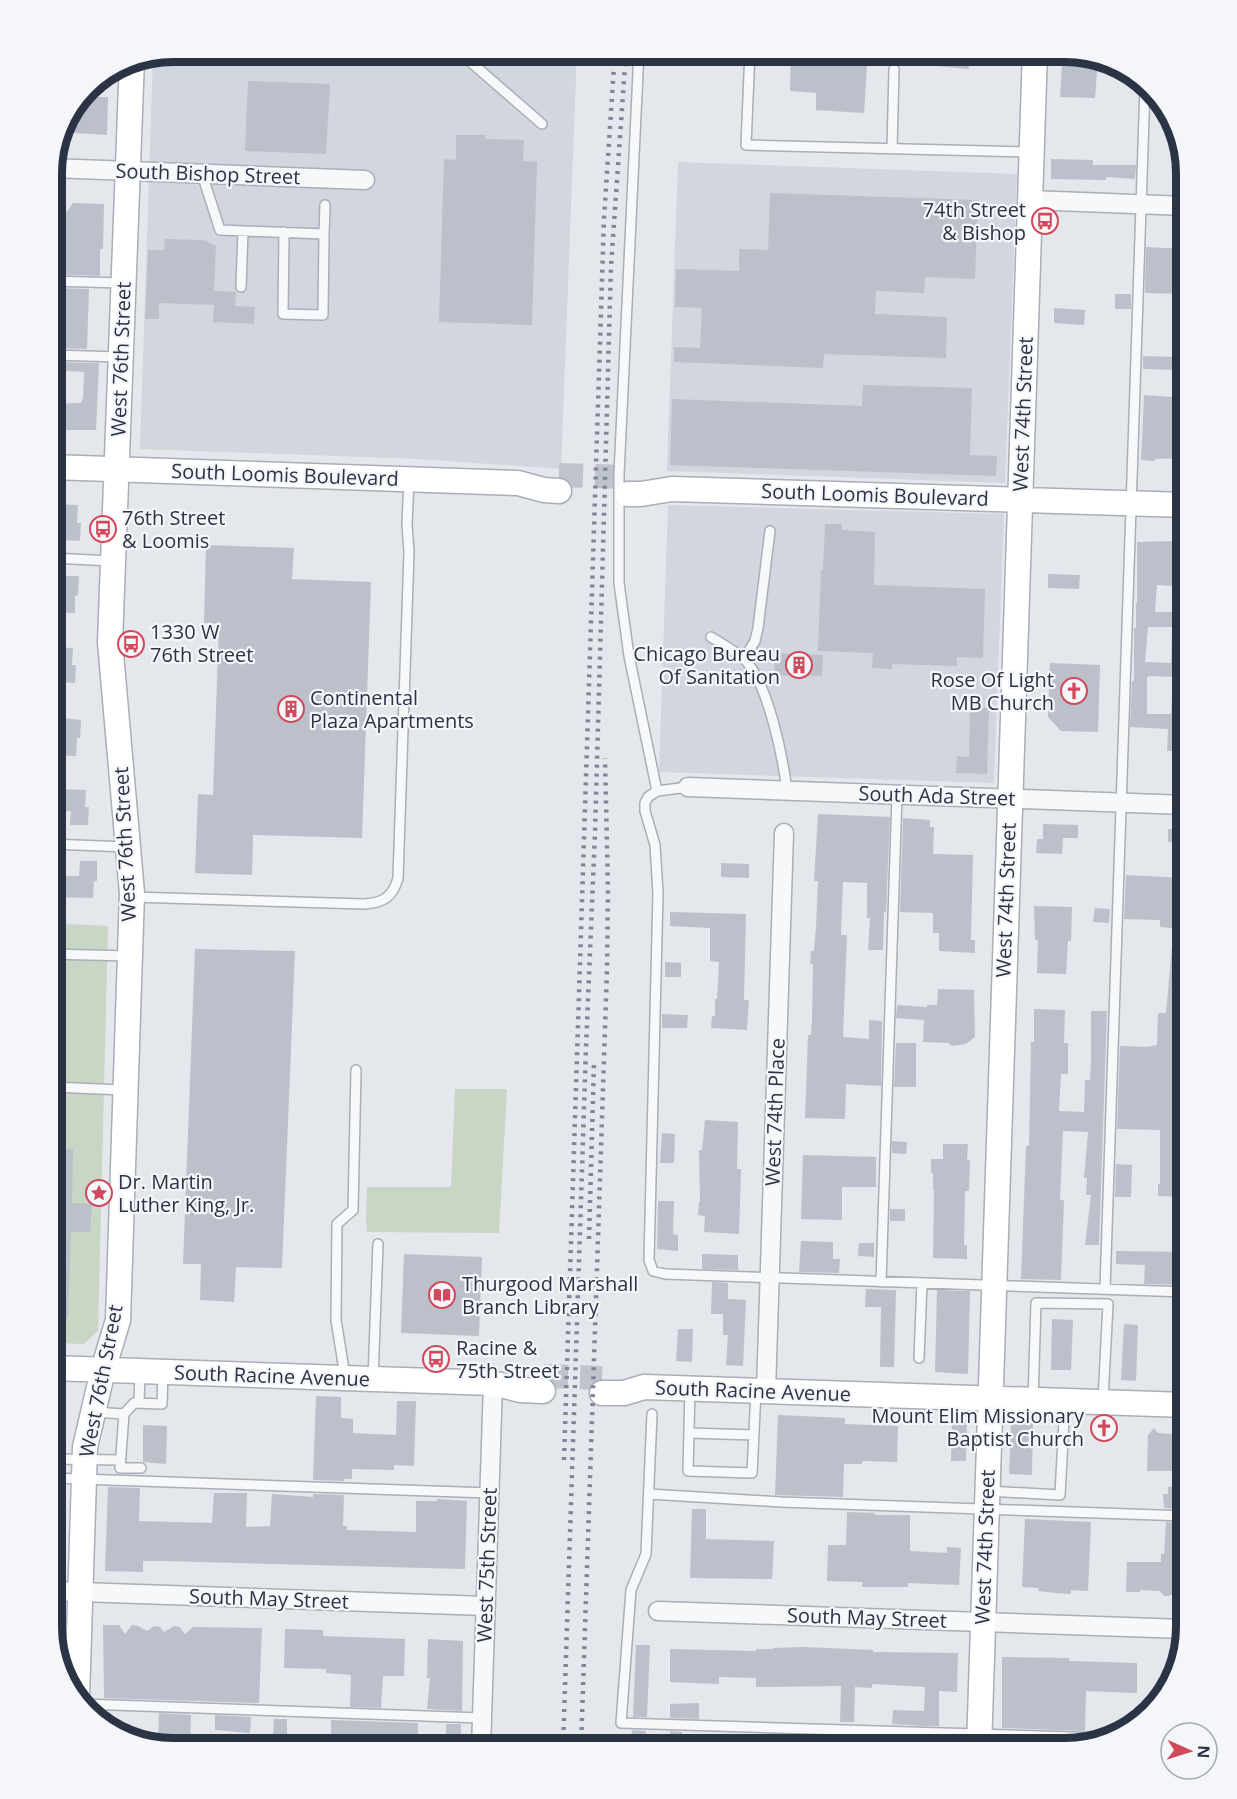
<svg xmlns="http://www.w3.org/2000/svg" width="1237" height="1799" viewBox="0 0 1237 1799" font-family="'Open Sans',sans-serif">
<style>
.built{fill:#d2d6de}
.green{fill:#c9d6c5}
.building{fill:#bbc0ca;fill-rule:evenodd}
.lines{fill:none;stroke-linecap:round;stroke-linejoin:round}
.secondary-tunnel{stroke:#bfc3cb;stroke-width:24;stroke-dasharray:24 12;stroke-linecap:butt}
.lane-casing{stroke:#a9aeb7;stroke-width:12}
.street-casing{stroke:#a9aeb7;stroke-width:21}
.secondary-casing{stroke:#a9aeb7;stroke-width:27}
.lane{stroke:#f7f8fa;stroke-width:9}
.street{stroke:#f7f8fa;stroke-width:18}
.secondary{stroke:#fff;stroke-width:24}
.rail{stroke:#7d8696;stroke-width:4.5;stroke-dasharray:3 6;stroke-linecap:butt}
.labels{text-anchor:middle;stroke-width:4.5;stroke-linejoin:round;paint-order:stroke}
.street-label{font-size:20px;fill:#2b3445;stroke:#f4f6f9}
.poi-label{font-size:20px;fill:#2b3445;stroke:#f4f6f9;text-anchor:start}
.rim{fill:none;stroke:#2b3445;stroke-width:8}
</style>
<rect width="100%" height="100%" fill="#e4e7ec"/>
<!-- built -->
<path class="built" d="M 173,51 L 577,51 L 561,469 L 418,459 L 140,449 L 153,55 Z
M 678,162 L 1017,174 L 1005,483 L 667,471 Z
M 668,505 L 1004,514 L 994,783 L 659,772 Z"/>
<!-- green -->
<path class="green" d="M 51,923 L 108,926 L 98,1331 L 84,1344 L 51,1343 Z
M 455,1089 L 507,1089 L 499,1233 L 367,1232 L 366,1220 L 367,1187 L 451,1187 Z"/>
<!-- building -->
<path class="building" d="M 791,51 L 868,51 L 864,113 L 816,110 L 816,93 L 790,91 Z
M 873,51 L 976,51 L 968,69 L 872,60 Z
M 1067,51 L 1098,59 L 1095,98 L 1060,97 L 1062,64 L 1067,64 Z
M 248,81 L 330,84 L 326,154 L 245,151 Z
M 80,97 L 108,97 L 107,135 L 59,132 L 60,126 Z
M 456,135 L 486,135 L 485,139 L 524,140 L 523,161 L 537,162 L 532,325 L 439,322 L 444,159 L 456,160 Z
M 1051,159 L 1093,160 L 1093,165 L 1136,165 L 1135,179 L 1106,177 L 1106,180 L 1051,179 Z
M 770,193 L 978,200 L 975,279 L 925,277 L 924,293 L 876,291 L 875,314 L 947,317 L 946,358 L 824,354 L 823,368 L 674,362 L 674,347 L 700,348 L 702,308 L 675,307 L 676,269 L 739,271 L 739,249 L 768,250 Z
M 51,202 L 60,203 L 67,212 L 73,203 L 104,204 L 103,249 L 100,249 L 100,276 L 51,274 Z
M 165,239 L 203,240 L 216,246 L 214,291 L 236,292 L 235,306 L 255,307 L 254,324 L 213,322 L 214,305 L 159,303 L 159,319 L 145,319 L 148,250 L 164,250 Z
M 1146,247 L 1186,249 L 1186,294 L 1145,293 Z
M 54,288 L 89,289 L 87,349 L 52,348 Z
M 1115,294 L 1131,294 L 1131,309 L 1115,309 Z
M 1054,308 L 1085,310 L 1084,325 L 1054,323 Z
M 1173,355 L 1186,355 L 1186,375 L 1172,374 L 1172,370 L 1143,369 L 1143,356 L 1173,357 Z
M 51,362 L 99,363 L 96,430 L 51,430 L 51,404 L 81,403 L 82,399 L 83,399 L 84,372 L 51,370 Z
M 863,385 L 972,388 L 970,455 L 997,456 L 996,476 L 670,465 L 672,399 L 862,406 Z
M 1144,395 L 1186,398 L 1186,458 L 1155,459 L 1155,461 L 1141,460 Z
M 51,504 L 78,505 L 77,523 L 81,523 L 80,541 L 63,540 L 63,527 L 51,526 Z
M 825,524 L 842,524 L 842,530 L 875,532 L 874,585 L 985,589 L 983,658 L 957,657 L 957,666 L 892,664 L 892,669 L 872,668 L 873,653 L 818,651 L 821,570 L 823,570 Z
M 1173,526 L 1186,526 L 1186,587 L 1157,585 L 1155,612 L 1186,612 L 1186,751 L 1167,751 L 1168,729 L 1130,727 L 1132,681 L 1134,681 L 1134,628 L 1136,628 L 1136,603 L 1137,603 L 1137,542 L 1173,541 ZM 1148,627 L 1172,627 L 1171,663 L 1145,662 ZM 1150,676 L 1173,677 L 1171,714 L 1147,714 L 1147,677 Z
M 206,545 L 294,548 L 292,579 L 371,582 L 362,838 L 253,835 L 252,875 L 195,873 L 198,794 L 213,795 L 219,624 L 204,623 Z
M 1048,574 L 1080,575 L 1079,589 L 1048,588 Z
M 62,576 L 79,576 L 78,595 L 75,596 L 75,613 L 51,612 L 51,590 L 61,590 Z
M 51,647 L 73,648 L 72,665 L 76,665 L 75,683 L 58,682 L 58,670 L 51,669 Z
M 775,653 L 823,655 L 822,676 L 774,675 Z
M 1050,663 L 1100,665 L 1098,732 L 1061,731 L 1048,717 Z
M 970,707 L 989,708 L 987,774 L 956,773 L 957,756 L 969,757 Z
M 63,718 L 81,720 L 80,738 L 77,738 L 76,756 L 51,755 L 51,732 L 62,733 Z
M 51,789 L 86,790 L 85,807 L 89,807 L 88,825 L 70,825 L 71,811 L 51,811 Z
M 818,814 L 890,817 L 886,912 L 884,912 L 883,950 L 868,950 L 870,918 L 867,918 L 867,883 L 843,882 L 841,935 L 847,935 L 843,1037 L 869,1039 L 869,1020 L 882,1021 L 881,1086 L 846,1084 L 845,1119 L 805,1118 L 808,1035 L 811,1035 L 812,1019 L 813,964 L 810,964 L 811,951 L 814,951 L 816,927 L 818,881 L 814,881 Z
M 903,818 L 930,820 L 930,827 L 934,827 L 933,854 L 973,855 L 971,940 L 975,940 L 975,953 L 939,951 L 939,933 L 933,933 L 933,913 L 900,912 Z
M 1043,824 L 1078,825 L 1078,838 L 1063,838 L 1062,854 L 1036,853 L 1037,839 L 1043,839 Z
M 1168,829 L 1186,829 L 1186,842 L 1168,842 Z
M 80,861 L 97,861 L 97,881 L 94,881 L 93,898 L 51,897 L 51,876 L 79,876 Z
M 721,863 L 749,864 L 749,878 L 721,877 Z
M 1126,875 L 1186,878 L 1186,929 L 1160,927 L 1160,920 L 1124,919 Z
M 1034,906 L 1072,907 L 1071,941 L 1068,941 L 1066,974 L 1037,973 L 1038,940 L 1035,940 Z
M 1095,908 L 1110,909 L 1109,923 L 1093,922 Z
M 670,912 L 746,914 L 744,1000 L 749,1000 L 747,1030 L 711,1028 L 712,1016 L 715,1016 L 715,999 L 717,999 L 719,962 L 710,961 L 710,928 L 670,926 Z
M 1172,946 L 1186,947 L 1186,1197 L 1158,1196 L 1158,1184 L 1160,1184 L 1160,1130 L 1117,1129 L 1120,1046 L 1147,1047 L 1157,1045 L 1158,1013 L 1166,1013 Z
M 195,949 L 295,951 L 282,1268 L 236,1267 L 234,1302 L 200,1300 L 201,1264 L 183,1264 Z
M 665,962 L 681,963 L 681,977 L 665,977 Z
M 938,989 L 974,990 L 975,1037 L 966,1044 L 951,1046 L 949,1043 L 923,1042 L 924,1020 L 896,1018 L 897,1005 L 927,1007 L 927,1005 L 937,1005 Z
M 1034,1009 L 1065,1010 L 1064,1043 L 1068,1043 L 1068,1074 L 1061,1074 L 1059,1111 L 1084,1112 L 1085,1080 L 1090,1080 L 1091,1062 L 1091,1011 L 1107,1011 L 1099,1245 L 1085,1245 L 1091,1195 L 1086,1195 L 1087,1178 L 1084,1178 L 1088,1132 L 1063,1131 L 1060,1200 L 1064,1200 L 1061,1280 L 1021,1279 L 1026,1146 L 1029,1146 L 1031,1042 L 1034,1042 Z
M 662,1014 L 688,1015 L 687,1028 L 662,1028 Z
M 896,1043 L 916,1043 L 916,1087 L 894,1087 Z
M 705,1120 L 738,1122 L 737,1169 L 741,1169 L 739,1234 L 704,1232 L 705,1216 L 698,1215 L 699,1202 L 700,1202 L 699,1150 L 702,1150 Z
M 662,1133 L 675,1134 L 674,1163 L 660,1163 Z
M 892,1141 L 907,1142 L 906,1154 L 892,1153 Z
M 943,1144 L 968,1144 L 967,1160 L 970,1160 L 969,1191 L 965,1191 L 964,1245 L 967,1245 L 967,1259 L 933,1258 L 934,1190 L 933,1190 L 933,1173 L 931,1173 L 931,1159 L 943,1159 Z
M 51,1148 L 73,1149 L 72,1203 L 92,1204 L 90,1232 L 71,1232 L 68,1317 L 63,1324 L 51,1327 Z
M 803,1155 L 876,1157 L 876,1187 L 842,1187 L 842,1220 L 801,1219 Z
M 1116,1164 L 1132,1165 L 1131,1197 L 1115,1197 Z
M 658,1201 L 674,1201 L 673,1234 L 678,1235 L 678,1251 L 657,1249 Z
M 890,1209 L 905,1209 L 905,1221 L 890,1221 Z
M 801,1241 L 833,1242 L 833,1259 L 840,1259 L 839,1273 L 799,1272 Z
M 859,1243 L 874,1243 L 874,1257 L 858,1256 Z
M 1116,1251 L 1186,1252 L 1186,1285 L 1144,1284 L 1145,1265 L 1116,1264 Z
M 404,1254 L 482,1257 L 479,1336 L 401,1333 Z
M 702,1254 L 738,1255 L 738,1270 L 702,1269 Z
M 712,1282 L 728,1283 L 728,1299 L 746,1300 L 743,1366 L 726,1365 L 728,1335 L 723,1335 L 723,1314 L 711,1314 Z
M 866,1289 L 896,1290 L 894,1367 L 880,1367 L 881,1307 L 865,1307 Z
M 937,1290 L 970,1291 L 968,1374 L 935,1372 Z
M 1052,1319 L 1073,1320 L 1071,1370 L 1051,1370 Z
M 1124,1324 L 1138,1325 L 1136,1381 L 1121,1380 Z
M 678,1329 L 693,1329 L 692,1362 L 676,1361 Z
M 316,1396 L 341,1397 L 341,1418 L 353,1419 L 353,1433 L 396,1435 L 397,1401 L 416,1401 L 414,1466 L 394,1465 L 394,1470 L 352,1469 L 352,1479 L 344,1479 L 344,1481 L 313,1480 Z
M 778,1415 L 845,1418 L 845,1424 L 898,1426 L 897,1462 L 862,1461 L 862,1464 L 844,1464 L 843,1497 L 775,1495 Z
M 952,1420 L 967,1420 L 966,1461 L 951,1461 Z
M 1011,1422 L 1033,1423 L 1032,1475 L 1009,1474 Z
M 143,1425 L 167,1426 L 166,1464 L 143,1462 Z
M 1154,1428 L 1158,1433 L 1173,1434 L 1174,1437 L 1180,1437 L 1178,1471 L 1147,1471 L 1148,1435 Z
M 1176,1486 L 1177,1509 L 1164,1508 L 1163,1494 L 1168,1494 L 1168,1487 Z
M 108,1487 L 140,1488 L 139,1521 L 212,1523 L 214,1493 L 247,1493 L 246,1527 L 270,1526 L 272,1494 L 313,1497 L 313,1494 L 344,1495 L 343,1526 L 347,1526 L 347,1530 L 416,1532 L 416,1501 L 437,1501 L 437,1499 L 467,1501 L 465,1569 L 162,1561 L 143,1561 L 143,1572 L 105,1571 Z
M 692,1509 L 706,1509 L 706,1539 L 774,1541 L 772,1579 L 690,1578 Z
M 847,1512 L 875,1513 L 875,1515 L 910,1515 L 910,1551 L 947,1553 L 947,1547 L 961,1548 L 959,1585 L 908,1583 L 908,1587 L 862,1587 L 863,1582 L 827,1581 L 828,1545 L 846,1545 Z
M 1025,1519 L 1091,1522 L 1088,1591 L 1071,1590 L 1071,1594 L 1056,1593 L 1038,1591 L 1039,1588 L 1022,1587 Z
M 1166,1522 L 1186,1524 L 1186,1606 L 1177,1592 L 1168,1596 L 1164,1596 L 1160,1591 L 1140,1590 L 1140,1592 L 1126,1592 L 1127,1562 L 1161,1562 L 1161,1554 L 1164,1554 Z
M 103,1625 L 119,1625 L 125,1634 L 132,1625 L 138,1626 L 147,1631 L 154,1626 L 160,1627 L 164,1632 L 174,1626 L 180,1627 L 185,1634 L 193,1627 L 262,1628 L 259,1703 L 104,1698 Z
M 285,1629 L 323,1630 L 323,1636 L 405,1639 L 404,1676 L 383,1676 L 381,1708 L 350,1707 L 351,1675 L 326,1673 L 326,1669 L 284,1668 Z
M 428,1639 L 463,1641 L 462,1711 L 427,1709 L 430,1678 L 427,1678 Z
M 636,1645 L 650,1645 L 647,1717 L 633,1717 Z
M 803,1647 L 873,1650 L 873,1652 L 958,1653 L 957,1692 L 939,1691 L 939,1726 L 922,1726 L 892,1724 L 893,1710 L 924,1711 L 925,1687 L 872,1684 L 872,1688 L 855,1687 L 854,1722 L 840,1722 L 841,1686 L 756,1687 L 756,1678 L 719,1677 L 719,1684 L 670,1682 L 670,1649 L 756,1651 L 756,1649 L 773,1649 L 773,1648 Z
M 1002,1657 L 1069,1658 L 1069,1661 L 1137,1663 L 1137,1693 L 1086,1691 L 1085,1731 L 1002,1728 Z
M 699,1703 L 699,1719 L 670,1718 L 670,1704 Z
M 159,1713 L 191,1715 L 190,1748 L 165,1748 L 158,1745 Z
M 215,1715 L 251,1717 L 250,1733 L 215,1730 Z
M 274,1719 L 287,1719 L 287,1734 L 273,1734 Z
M 331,1720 L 418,1723 L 418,1739 L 331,1735 Z
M 446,1724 L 461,1724 L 461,1737 L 446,1738 Z
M 632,1730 L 646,1731 L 645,1746 L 630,1746 Z
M 670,1731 L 682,1732 L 682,1748 L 670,1748 Z
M 721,1734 L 751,1734 L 751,1747 L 721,1748 Z
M 787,1735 L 801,1735 L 801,1748 L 787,1748 Z
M 857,1737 L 870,1737 L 869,1748 L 857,1748 Z
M 922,1739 L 940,1740 L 940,1748 L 922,1748 Z
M 1002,1742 L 1079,1744 L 1064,1748 L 1001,1748 Z"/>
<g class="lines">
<!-- secondary-tunnel -->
<path class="secondary-tunnel" d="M 559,475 L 629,477
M 544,1376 L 602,1378"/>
<defs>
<path id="lane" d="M 458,51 L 542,124
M 639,51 L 619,474 L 619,583 L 629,656 L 657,791
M 750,51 L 746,145 L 1031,152
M 892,149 L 894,69
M 202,174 L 220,230 L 324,234 L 325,205
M 284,232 L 283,314 L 323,315 L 324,234
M 51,281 L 122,283
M 241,287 L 243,231
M 51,355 L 121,357
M 51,558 L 112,561
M 711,637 C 722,644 734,650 743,658 C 768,681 783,758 787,791
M 744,659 L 755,641 L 758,628 L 770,531
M 51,697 L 57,697
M 688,787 L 657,791 L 648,797 L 645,803 L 645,811 L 655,845 L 658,893 L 649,1260 L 653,1271 L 665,1274 L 1186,1292
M 51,844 L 127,847
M 133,897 L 364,904 C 383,903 393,897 398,878 L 409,552 L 407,524 L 409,479
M 51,954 L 129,956
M 51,1087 L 124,1090
M 881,1282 L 897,795
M 1105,1289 L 1145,87
M 919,1358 L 922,1283
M 345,1376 L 336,1320 L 337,1224 L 353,1210 L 356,1070
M 373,1379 L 378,1244
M 690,1389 L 688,1471 L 752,1473 L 756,1391
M 1033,1400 L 1036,1303 L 1108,1304 L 1103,1400
M 139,1403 L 140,1371
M 93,1412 L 124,1414
M 652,1414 L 646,1554 L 631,1590 L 621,1723 L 1103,1738
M 689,1433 L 754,1435
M 51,1459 L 120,1460
M 141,1468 L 120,1468 L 124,1414 L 134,1403 L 162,1404 L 163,1372
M 51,1478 L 490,1493
M 988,1491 L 1060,1495 L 1065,1401
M 649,1494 L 781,1502 L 1186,1516
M 84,1704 L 482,1718"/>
<path id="street" d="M 51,168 L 365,180
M 1030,200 L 1186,206
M 688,787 L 1186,805
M 766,1391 L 784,833
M 51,1591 L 486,1606
M 658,1611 L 1185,1629
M 481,1748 L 493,1383"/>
<path id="secondary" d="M 51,467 L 518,483 L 544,490 L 559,491
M 628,494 L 641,494 L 672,489 L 1186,505
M 51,1368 L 493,1383 L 520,1390 L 543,1391
M 602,1393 L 624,1393 L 644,1387 L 1186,1405
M 77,1697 L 85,1447 L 103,1370 L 118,1320 L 132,893 L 110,642 L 132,59
M 979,1748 L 1035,51"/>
</defs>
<!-- lane casing -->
<use href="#lane" class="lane-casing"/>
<!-- street casing -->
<use href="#street" class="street-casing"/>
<!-- secondary casing -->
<use href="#secondary" class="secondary-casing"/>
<!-- lane -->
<use href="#lane" class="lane"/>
<!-- street -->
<use href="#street" class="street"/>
<!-- secondary -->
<use href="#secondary" class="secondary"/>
<!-- rail -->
<path class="rail" d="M 589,1239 L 594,1063
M 564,1460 L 604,218 L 615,51
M 563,1748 L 586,1048 L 595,832 L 611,266 L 626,51
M 581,1748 L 607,969 L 608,891 L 605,758"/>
</g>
<!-- icons -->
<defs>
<symbol id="bus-ring" viewBox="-11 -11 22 22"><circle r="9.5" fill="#f4f6f9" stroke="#d1495b" stroke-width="1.5"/><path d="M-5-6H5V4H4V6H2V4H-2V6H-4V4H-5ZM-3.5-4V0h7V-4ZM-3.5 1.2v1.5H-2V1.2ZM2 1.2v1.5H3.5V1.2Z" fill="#d1495b"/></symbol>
<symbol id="building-ring" viewBox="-11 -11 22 22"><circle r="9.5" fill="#f4f6f9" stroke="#d1495b" stroke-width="1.5"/><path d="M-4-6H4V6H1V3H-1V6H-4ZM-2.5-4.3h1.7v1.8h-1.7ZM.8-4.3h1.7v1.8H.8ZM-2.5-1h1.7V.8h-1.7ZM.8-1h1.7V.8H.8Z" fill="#d1495b"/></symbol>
<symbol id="church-ring" viewBox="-11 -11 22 22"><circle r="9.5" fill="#f4f6f9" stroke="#d1495b" stroke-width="1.5"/><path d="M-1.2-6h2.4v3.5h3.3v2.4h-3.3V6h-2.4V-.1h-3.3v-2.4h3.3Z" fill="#d1495b"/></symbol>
<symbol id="sight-ring" viewBox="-11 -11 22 22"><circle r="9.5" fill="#f4f6f9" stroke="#d1495b" stroke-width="1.5"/><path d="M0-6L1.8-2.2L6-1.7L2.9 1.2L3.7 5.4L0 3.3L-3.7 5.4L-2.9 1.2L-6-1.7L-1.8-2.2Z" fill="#d1495b"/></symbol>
<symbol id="library-ring" viewBox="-11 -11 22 22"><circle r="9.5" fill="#f4f6f9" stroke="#d1495b" stroke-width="1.5"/><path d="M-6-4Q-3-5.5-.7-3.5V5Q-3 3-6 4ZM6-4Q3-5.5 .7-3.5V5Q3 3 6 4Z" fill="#d1495b"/></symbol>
</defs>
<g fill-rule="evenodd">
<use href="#bus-ring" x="1030" y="206" width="30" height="30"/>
<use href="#bus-ring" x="88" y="514" width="30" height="30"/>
<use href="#bus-ring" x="116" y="629" width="30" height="30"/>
<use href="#building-ring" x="784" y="650" width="30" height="30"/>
<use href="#church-ring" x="1059" y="676" width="30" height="30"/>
<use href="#building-ring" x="276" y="694" width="30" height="30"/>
<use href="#sight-ring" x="84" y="1178" width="30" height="30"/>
<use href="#library-ring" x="427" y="1280" width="30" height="30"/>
<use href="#bus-ring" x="421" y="1344" width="30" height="30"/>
<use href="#church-ring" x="1089" y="1413" width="30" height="30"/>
</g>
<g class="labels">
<!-- street labels -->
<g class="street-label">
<text transform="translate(208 174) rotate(2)" y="7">South Bishop Street</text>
<text transform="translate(121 359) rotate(-88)" y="7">West 76th Street</text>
<text transform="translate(1023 414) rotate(-88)" y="7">West 74th Street</text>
<text transform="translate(285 475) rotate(2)" y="7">South Loomis Boulevard</text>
<text transform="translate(875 495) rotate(2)" y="7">South Loomis Boulevard</text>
<text transform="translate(937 796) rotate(2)" y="7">South Ada Street</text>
<text transform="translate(125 844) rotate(-93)" y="7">West 76th Street</text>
<text transform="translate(1006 900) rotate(-88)" y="7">West 74th Street</text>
<text transform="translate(775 1112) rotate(-88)" y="7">West 74th Place</text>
<text transform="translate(272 1376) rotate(2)" y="7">South Racine Avenue</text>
<text transform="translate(101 1381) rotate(-79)" y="7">West 76th Street</text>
<text transform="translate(753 1391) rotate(2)" y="7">South Racine Avenue</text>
<text transform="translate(985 1547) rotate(-88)" y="7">West 74th Street</text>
<text transform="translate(487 1565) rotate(-88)" y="7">West 75th Street</text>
<text transform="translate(269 1599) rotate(2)" y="7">South May Street</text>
<text transform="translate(867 1618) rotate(2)" y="7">South May Street</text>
</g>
<!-- poi labels -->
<g class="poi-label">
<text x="1026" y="217" text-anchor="end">74th Street<tspan x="1026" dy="23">&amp; Bishop</tspan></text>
<text x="122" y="525">76th Street<tspan x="122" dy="23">&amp; Loomis</tspan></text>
<text x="150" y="639">1330 W<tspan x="150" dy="23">76th Street</tspan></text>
<text x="780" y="661" text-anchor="end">Chicago Bureau<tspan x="780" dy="23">Of Sanitation</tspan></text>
<text x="1054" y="687" text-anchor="end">Rose Of Light<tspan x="1054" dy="23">MB Church</tspan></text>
<text x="310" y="705">Continental<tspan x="310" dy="23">Plaza Apartments</tspan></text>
<text x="118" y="1189">Dr. Martin<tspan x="118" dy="23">Luther King, Jr.</tspan></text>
<text x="462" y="1291">Thurgood Marshall<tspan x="462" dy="23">Branch Library</tspan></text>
<text x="456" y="1355">Racine &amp;<tspan x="456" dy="23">75th Street</tspan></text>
<text x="1084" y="1423" text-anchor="end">Mount Elim Missionary<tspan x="1084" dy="23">Baptist Church</tspan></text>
</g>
</g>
<!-- crop -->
<path d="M0 0H1237V1799H0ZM173 62H1065A111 111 0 0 1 1176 173V1627A111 111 0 0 1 1065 1738H173A111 111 0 0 1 62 1627V173A111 111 0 0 1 173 62Z" fill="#f4f6f9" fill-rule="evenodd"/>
<path class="rim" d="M173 62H1065A111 111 0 0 1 1176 173V1627A111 111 0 0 1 1065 1738H173A111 111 0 0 1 62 1627V173A111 111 0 0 1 173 62Z"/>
<!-- north arrow -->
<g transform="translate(1189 1751) rotate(93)"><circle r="28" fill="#f4f6f9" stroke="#a4a8b1" stroke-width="1.5"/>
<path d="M0-4.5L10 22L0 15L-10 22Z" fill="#d1495b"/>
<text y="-9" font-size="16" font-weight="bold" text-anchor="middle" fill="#2b3445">N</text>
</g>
</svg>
